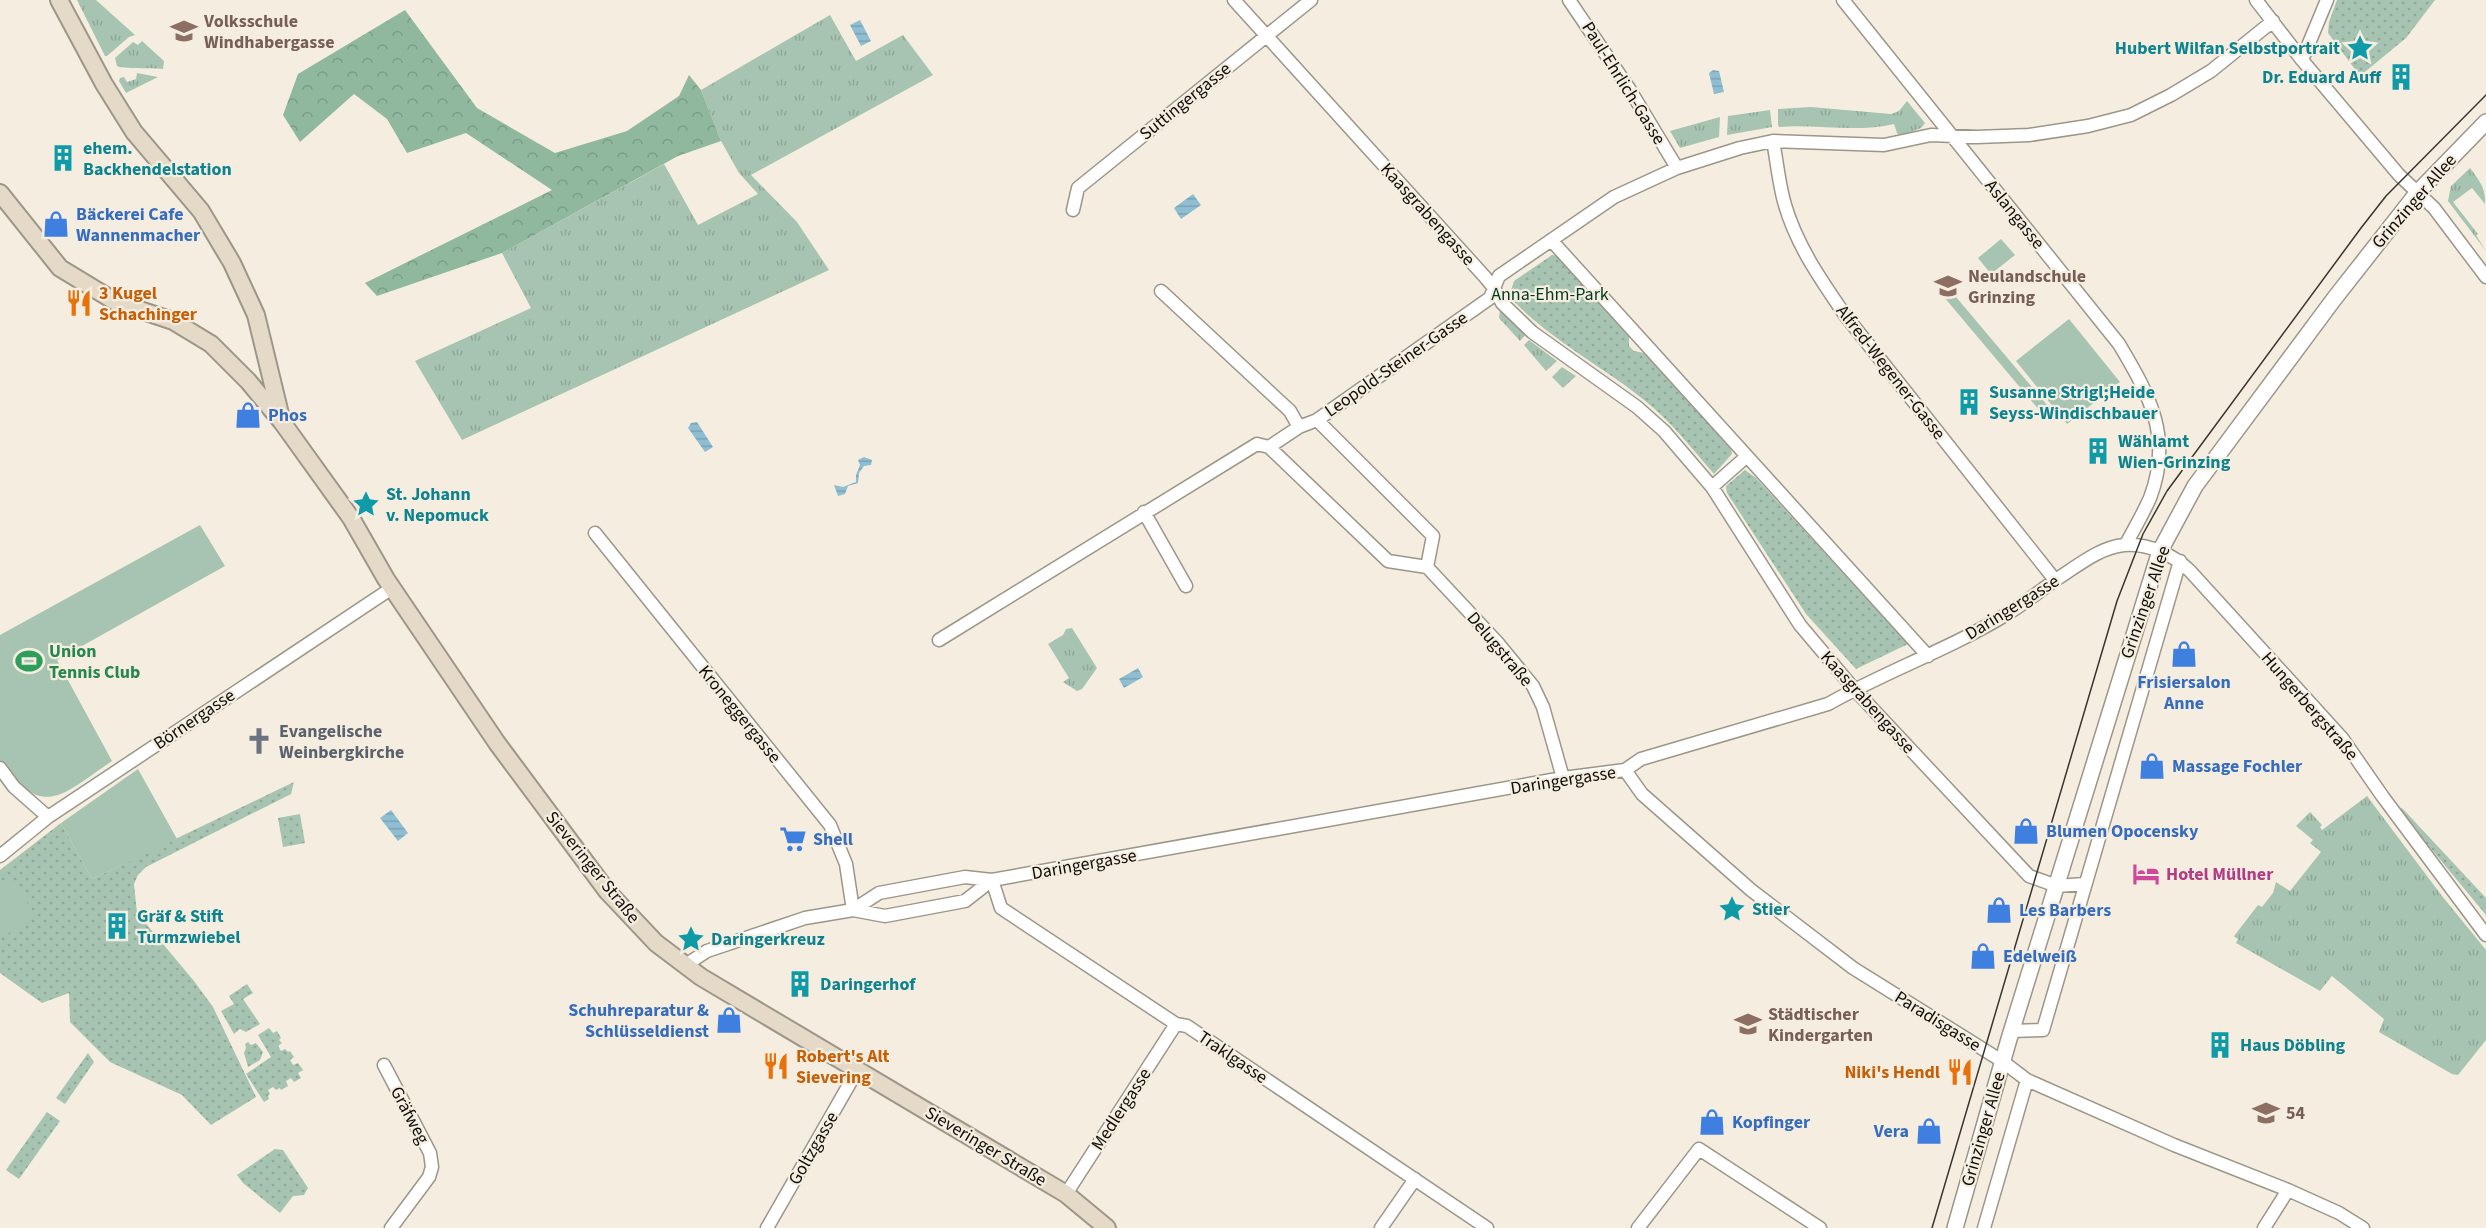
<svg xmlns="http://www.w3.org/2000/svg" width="2486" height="1228" viewBox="0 0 2486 1228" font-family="'Source Sans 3',sans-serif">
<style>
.grass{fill:url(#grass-tufts)}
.forest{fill:url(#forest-crowns)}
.park{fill:url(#park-dots)}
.pitch{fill:#a6c4b1}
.water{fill:url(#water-rules)}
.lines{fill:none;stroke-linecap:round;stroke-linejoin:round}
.minor-casing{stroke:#9c9689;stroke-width:15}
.tertiary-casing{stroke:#9c9689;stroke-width:18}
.secondary-casing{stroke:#9c9689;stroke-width:20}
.minor{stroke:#fff;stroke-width:12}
.tertiary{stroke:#fff;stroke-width:15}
.secondary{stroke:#e5dac7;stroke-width:16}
.tram{stroke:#38352e;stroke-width:1.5}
.labels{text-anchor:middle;stroke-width:4.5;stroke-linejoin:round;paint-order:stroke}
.education-label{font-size:18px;font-weight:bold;fill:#785e54;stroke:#f5eee0;text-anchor:start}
.culture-label{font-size:18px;font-weight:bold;fill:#0d838f;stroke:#f5eee0;text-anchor:start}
.street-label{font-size:18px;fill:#0f0d08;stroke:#f5eee0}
.shop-label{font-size:18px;font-weight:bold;fill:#366cbe;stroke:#f5eee0;text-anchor:start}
.food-label{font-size:18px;font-weight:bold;fill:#c56008;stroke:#f5eee0;text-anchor:start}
.park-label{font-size:18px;fill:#01381f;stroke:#f5eee0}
.leisure-label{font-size:18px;font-weight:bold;fill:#27864d;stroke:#f5eee0;text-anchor:start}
.worship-label{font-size:18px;font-weight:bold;fill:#5b616d;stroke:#f5eee0;text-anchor:start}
.hotel-label{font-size:18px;font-weight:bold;fill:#b23c85;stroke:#f5eee0;text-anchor:start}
</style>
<defs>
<pattern id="grass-tufts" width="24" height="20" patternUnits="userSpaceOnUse" patternTransform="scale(1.5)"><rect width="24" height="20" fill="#a6c4b1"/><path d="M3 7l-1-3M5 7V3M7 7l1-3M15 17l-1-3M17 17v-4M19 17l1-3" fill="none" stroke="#8ea797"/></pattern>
<pattern id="forest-crowns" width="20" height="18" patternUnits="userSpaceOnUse" patternTransform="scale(1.5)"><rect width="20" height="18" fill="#8fb89e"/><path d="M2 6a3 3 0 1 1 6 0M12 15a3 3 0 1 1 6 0" fill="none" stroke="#7a9d87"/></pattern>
<pattern id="park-dots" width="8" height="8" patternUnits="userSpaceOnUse" patternTransform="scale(1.5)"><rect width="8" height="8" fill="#a6c4b1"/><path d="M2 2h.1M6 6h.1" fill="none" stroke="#8ea797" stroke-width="1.8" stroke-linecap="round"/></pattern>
<pattern id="water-rules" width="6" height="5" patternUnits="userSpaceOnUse" patternTransform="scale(1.5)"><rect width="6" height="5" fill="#8fbed2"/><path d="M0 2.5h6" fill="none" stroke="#7aa2b3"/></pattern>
</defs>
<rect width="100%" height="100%" fill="#f5eee0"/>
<!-- grass -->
<path class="grass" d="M 77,0 L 96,0 L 135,35 L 129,37 L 107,56 L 105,56 Z
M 830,15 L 856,61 L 903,35 L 933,75 L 751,175 L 797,222 L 829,270 L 462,440 L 415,361 L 531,308 L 502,253 L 664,164 L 698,225 L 758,194 L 739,173 L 721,141 L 701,90 Z
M 133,42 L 138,45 L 142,41 L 164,61 L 163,69 C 153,68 123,69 117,66 L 115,58 Z
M 137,73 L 158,77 L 126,93 L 119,81 L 120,78 L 124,77 L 127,82 L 136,79 Z
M 1907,101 L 1925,123 L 1921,128 L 1901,136 L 1897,133 L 1894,124 C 1857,133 1817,124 1779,127 L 1778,125 L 1778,109 L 1811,107 L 1891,114 L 1899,111 Z
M 1770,110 L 1772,127 L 1727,135 L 1728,116 Z
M 1720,117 L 1719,137 L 1680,148 L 1670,131 Z
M 2470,168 C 2479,180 2486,188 2485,204 L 2472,188 L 2453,202 L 2478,234 L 2476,235 L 2486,251 L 2448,201 L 2451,186 Z
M 1500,310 L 1525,335 L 1520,341 L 1499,318 Z
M 1529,340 L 1557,361 L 1546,371 L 1524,345 Z
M 1562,367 L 1576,376 L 1563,388 L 1552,377 Z
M 1072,628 L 1097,668 L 1082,689 L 1077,691 L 1063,682 L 1069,678 L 1048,644 L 1063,635 L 1066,629 Z
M 2367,796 L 2442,896 L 2486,950 L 2486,1040 L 2458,1075 L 2452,1074 L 2379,1032 L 2384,1019 L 2332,976 L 2320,991 L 2236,943 L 2238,939 L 2234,936 L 2258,905 L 2262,907 L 2273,893 L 2276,882 L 2290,891 L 2321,852 L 2310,843 L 2313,840 L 2296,826 L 2310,812 L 2322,825 L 2320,827 L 2322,830 Z"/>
<!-- forest -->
<path class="forest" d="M 405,10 L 477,108 L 555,153 L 627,131 L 679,96 L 689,75 L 701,90 L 721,141 L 678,156 L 502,253 L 377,296 L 365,283 L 552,190 L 466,133 L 407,153 L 387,119 L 354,94 L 300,142 L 283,115 L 298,74 Z"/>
<!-- park -->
<path class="park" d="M 2337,0 L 2435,0 L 2406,38 L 2360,76 L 2328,33 L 2329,22 Z
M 1552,255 L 1557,256 L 1629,336 L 1629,346 L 1634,351 L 1644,353 L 1731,449 L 1732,454 L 1714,474 C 1692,449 1671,421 1644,400 C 1600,364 1548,339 1509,296 L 1514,281 Z
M 1745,470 L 1756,478 L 1908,644 L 1856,669 L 1806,614 L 1727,493 L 1726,486 Z
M 294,782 L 291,794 L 146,867 L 138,875 L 134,884 L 137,913 L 194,981 L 213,1007 L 256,1097 L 211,1125 L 182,1095 L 110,1062 L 70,1022 L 69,993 L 42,1003 L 0,973 L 0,870 L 61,823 L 92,879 Z
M 2402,808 L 2486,898 L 2486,915 L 2399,810 Z
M 300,814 L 305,843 L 283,847 L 278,818 Z
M 247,984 L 253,993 L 243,999 L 260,1024 L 246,1032 L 240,1029 L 234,1034 L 221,1011 L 234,1004 L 229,996 Z
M 269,1028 L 273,1033 L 277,1031 L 281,1038 L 279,1040 L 282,1043 L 278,1046 L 281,1051 L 285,1049 L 288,1052 L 290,1051 L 294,1057 L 290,1060 L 293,1065 L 298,1063 L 303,1070 L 298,1073 L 301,1078 L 294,1082 L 291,1078 L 286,1081 L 288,1086 L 281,1090 L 280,1088 L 276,1090 L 273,1087 L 268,1090 L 270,1094 L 268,1096 L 269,1099 L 264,1102 L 246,1074 L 271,1057 L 258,1035 Z
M 248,1042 L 251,1045 L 256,1043 L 263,1052 L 260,1060 L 248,1067 L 244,1053 L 246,1048 L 245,1044 Z
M 88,1053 L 94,1062 L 65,1104 L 56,1098 Z
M 47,1112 L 60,1121 L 19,1179 L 6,1170 Z
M 275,1149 L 283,1150 L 308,1188 L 304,1195 L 293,1196 L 280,1213 L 243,1183 L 237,1175 Z"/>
<!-- pitch -->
<path class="pitch" d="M 2001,239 L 2015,255 L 1991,274 L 1978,258 Z
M 1951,291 L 2052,411 L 2045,417 L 1944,297 Z
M 2069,319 L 2120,382 L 2067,424 L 2016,361 Z
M 200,525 L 225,566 L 57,660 L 112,761 C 63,794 42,822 0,760 L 0,635 Z
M 138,769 L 177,839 L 92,879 L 61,823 Z
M 12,878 L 35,915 L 0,939 L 0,887 Z"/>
<!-- water -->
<path class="water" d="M 860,20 L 871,41 L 861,46 L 850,25 Z
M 1713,70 L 1719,71 L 1724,92 L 1714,94 L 1709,73 Z
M 1193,194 L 1201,205 L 1181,219 L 1174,208 Z
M 697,422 L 713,447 L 705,452 L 688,428 L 691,423 Z
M 864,457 L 872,460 L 871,465 L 864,466 L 859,473 L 858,483 L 848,486 L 845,494 L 838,496 L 834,485 L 843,487 L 856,482 L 856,475 L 860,465 L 858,460 Z
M 1138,668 L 1143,677 L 1124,688 L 1119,679 Z
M 391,810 L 408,833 L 398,841 L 380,818 Z"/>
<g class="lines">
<defs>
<path id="minor" d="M 1234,0 L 1485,277 L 1494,288 L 1502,303 L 1532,332 L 1637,407 L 1664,431 L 1712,487 L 1800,625 L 1854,689 L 2029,876 L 2057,886 L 2084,884
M 1569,0 L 1630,90 L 1677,168
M 1843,0 L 2119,344 C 2150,396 2173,438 2150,498 C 2143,514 2134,529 2126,544
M 2256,0 L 2302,60 L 2399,175 L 2434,208 L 2486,277
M 2302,60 L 2327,0
M 1773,141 C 1777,162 1779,185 1785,205 C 1797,246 1821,280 1845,315 L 2055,580
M 1073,210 L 1078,188 L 1311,0
M 1551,240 L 1928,656
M 1161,291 L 1290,411 L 1299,427
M 1317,420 L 1433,536 L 1427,567
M 1269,447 L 1388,561 L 1427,567 L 1497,642 L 1533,686 L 1543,707 L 1563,778
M 1712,487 L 1746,457
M 1144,512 L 1186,586
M 595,533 L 830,825 L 846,864 L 853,910
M 939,640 L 1257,444 L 1269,447 L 1299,427 L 1317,420 L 1490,298 L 1499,276 L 1614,197 L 1677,168 L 1740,148 L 1773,141 L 1884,145 L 1931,135 L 1977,137 L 2029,135 L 2088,126 L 2131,115 L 2171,95 L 2211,71 L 2273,21
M 0,768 L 14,787 L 48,817
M 1625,770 L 1642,794 L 1751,890 L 1853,968 L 2002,1061 L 2027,1080 L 2174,1145 L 2288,1190 L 2339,1213 L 2363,1228
M 0,856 L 48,817 L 392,588
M 992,880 L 1001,908 L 1176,1024 L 1187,1026 L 1487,1228
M 853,910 L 879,893 L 965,877 L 992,880 L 1563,778 L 1625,770 L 1641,759 L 1828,704 C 1886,671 1950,649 2007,614 C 2027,602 2044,587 2063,575 C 2081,563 2102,547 2124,545 C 2148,543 2174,555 2190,571 L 2342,738 L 2383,797 L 2486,935
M 684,966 L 707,951 L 805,918 L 853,910 L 885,916 L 965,901 L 992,880
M 2012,1031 L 2043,1030 L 2180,561
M 384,1065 L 430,1153 L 432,1167 L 429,1177 L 391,1228
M 1066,1194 L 1176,1024
M 767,1228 L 858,1069
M 1381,1228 L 1415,1179
M 1638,1228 L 1699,1149 L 1820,1228
M 1984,1228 L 2027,1080
M 2264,1228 L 2288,1190"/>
<path id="tertiary" d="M 1955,1228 L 2009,1039 L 2160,551 L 2195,486 L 2334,299 L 2418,192 L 2486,122"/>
<path id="secondary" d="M 59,0 L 104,84 L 134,132 L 201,211 L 232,263 L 256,315 L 281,418
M 0,193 L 60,268 L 116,302 L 173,321 L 211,344 L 248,381 L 282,422 L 351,518 L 386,579 L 497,743 L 607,891 L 656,943 L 701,977 L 1066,1194 L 1107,1228"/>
</defs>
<!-- minor casing -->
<use href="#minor" class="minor-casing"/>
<!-- tertiary casing -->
<use href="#tertiary" class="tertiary-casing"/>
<!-- secondary casing -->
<use href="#secondary" class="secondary-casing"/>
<!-- minor -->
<use href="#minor" class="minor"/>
<!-- tertiary -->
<use href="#tertiary" class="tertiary"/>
<!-- secondary -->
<use href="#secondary" class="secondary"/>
<!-- tram -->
<path class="tram" d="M 1932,1228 L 2117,601 L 2143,534 L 2167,491 L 2361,228 L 2386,196 L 2486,95"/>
</g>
<!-- icons -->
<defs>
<symbol id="school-bare" viewBox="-9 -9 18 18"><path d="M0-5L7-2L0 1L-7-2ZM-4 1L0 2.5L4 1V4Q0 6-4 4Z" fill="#8d6e63" stroke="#f5eee0" stroke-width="2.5" paint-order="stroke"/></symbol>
<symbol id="sight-bare" viewBox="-9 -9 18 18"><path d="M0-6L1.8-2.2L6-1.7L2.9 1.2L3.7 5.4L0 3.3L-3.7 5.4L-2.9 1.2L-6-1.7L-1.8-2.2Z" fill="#0f9aa8" stroke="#f5eee0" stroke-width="2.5" paint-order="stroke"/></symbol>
<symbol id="building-bare" viewBox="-9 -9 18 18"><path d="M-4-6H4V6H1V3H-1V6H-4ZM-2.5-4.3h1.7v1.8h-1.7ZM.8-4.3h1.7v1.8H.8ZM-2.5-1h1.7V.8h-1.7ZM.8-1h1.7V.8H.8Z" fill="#0f9aa8" stroke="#f5eee0" stroke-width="2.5" paint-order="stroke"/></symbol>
<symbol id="shop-bare" viewBox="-9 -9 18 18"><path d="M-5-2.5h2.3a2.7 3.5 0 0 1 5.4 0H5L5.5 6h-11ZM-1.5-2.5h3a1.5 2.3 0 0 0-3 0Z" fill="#3f7fe0" stroke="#f5eee0" stroke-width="2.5" paint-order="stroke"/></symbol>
<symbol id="restaurant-bare" viewBox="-9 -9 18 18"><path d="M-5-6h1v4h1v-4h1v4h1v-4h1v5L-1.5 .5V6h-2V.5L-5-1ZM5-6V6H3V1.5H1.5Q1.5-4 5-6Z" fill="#e8710a" stroke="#f5eee0" stroke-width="2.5" paint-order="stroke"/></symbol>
<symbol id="stadium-bare" viewBox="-9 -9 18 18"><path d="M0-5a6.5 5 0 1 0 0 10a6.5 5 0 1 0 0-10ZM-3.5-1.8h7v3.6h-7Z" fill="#2e9e5b" stroke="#f5eee0" stroke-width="2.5" paint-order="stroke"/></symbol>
<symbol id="church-bare" viewBox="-9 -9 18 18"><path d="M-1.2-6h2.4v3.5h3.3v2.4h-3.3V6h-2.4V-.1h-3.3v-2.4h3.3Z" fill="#6b7280" stroke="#f5eee0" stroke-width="2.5" paint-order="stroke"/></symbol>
<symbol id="supermarket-bare" viewBox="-9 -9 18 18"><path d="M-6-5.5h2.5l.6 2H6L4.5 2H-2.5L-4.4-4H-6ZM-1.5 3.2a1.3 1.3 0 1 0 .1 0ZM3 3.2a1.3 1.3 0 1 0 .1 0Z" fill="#3f7fe0" stroke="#f5eee0" stroke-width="2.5" paint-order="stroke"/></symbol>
<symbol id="hotel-bare" viewBox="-9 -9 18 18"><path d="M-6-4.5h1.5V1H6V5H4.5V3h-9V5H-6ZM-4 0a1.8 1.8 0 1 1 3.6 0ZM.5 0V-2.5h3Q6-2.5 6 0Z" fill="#d1479c" stroke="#f5eee0" stroke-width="2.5" paint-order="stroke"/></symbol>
</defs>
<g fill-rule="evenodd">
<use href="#school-bare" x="165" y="12" width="38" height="38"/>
<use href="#sight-bare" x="2341" y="29" width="38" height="38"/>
<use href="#building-bare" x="2382" y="58" width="38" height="38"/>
<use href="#building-bare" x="44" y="139" width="38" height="38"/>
<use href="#shop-bare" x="37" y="205" width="38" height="38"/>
<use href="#school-bare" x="1929" y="267" width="38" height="38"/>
<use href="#restaurant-bare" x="60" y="284" width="38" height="38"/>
<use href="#building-bare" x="1950" y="383" width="38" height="38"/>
<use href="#shop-bare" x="229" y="396" width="38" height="38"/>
<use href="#building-bare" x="2079" y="432" width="38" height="38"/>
<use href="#sight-bare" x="347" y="485" width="38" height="38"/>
<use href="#shop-bare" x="2165" y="635" width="38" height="38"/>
<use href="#stadium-bare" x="10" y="642" width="38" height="38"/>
<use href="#church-bare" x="240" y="722" width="38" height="38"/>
<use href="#shop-bare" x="2133" y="747" width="38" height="38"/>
<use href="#shop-bare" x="2007" y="812" width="38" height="38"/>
<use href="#supermarket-bare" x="774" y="820" width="38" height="38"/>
<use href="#hotel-bare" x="2127" y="855" width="38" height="38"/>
<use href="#sight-bare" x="1713" y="890" width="38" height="38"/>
<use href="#shop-bare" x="1980" y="891" width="38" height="38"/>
<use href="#building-bare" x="98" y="907" width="38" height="38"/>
<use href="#sight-bare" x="672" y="920" width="38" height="38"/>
<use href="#shop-bare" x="1964" y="937" width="38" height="38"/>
<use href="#building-bare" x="781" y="965" width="38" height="38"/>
<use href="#shop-bare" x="710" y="1001" width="38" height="38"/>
<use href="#school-bare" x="1729" y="1005" width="38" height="38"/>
<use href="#building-bare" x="2201" y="1026" width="38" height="38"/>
<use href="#restaurant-bare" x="757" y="1047" width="38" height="38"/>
<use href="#restaurant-bare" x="1941" y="1053" width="38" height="38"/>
<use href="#school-bare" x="2247" y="1094" width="38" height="38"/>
<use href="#shop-bare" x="1693" y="1103" width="38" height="38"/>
<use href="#shop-bare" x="1910" y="1112" width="38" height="38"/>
</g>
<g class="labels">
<!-- education labels -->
<g class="education-label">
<text x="204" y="27">Volksschule<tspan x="204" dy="21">Windhabergasse</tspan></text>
<text x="1968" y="282">Neulandschule<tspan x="1968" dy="21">Grinzing</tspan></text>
<text x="1768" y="1020">Städtischer<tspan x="1768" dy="21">Kindergarten</tspan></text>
<text x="2286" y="1119">54</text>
</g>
<!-- culture labels -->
<g class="culture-label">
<text x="2340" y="54" text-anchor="end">Hubert Wilfan Selbstportrait</text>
<text x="2381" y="83" text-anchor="end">Dr. Eduard Auff</text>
<text x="83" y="154">ehem.<tspan x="83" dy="21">Backhendelstation</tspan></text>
<text x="1989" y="398">Susanne Strigl;Heide<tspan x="1989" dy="21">Seyss-Windischbauer</tspan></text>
<text x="2118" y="447">Wählamt<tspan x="2118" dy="21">Wien-Grinzing</tspan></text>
<text x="386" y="500">St. Johann<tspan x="386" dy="21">v. Nepomuck</tspan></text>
<text x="1752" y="915">Stier</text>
<text x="137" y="922">Gräf &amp; Stift<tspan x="137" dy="21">Turmzwiebel</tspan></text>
<text x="711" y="945">Daringerkreuz</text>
<text x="820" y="990">Daringerhof</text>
<text x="2240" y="1051">Haus Döbling</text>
</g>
<!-- street labels -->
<g class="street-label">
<text transform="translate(1624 83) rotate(58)" y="6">Paul-Ehrlich-Gasse</text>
<text transform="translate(1185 101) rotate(-39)" y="6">Suttingergasse</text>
<text transform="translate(2414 201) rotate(-49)" y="6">Grinzinger Allee</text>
<text transform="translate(1428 214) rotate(48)" y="6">Kaasgrabengasse</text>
<text transform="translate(2015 214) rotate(51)" y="6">Aslangasse</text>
<text transform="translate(1396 364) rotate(-35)" y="6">Leopold-Steiner-Gasse</text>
<text transform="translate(1891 372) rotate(52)" y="6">Alfred-Wegener-Gasse</text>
<text transform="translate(2145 602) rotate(-71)" y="6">Grinzinger Allee</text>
<text transform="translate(2012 607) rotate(-32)" y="6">Daringergasse</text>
<text transform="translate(1500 649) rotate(50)" y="6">Delugstraße</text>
<text transform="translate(1868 702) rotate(48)" y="6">Kaasgrabengasse</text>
<text transform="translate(2310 706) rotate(49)" y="6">Hungerbergstraße</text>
<text transform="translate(740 714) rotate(51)" y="6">Kroneggergasse</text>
<text transform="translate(194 719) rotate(-34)" y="6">Börnergasse</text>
<text transform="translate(1563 780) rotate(-9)" y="6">Daringergasse</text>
<text transform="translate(1084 864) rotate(-10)" y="6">Daringergasse</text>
<text transform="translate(593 867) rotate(51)" y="6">Sieveringer Straße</text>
<text transform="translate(1938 1021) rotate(32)" y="6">Paradisgasse</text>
<text transform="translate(1233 1057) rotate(34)" y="6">Traklgasse</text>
<text transform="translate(1121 1109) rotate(-57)" y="6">Medlergasse</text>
<text transform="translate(410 1115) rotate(62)" y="6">Gräfweg</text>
<text transform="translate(1983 1129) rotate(-74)" y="6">Grinzinger Allee</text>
<text transform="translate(986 1146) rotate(31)" y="6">Sieveringer Straße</text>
<text transform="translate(813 1148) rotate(-60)" y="6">Goltzgasse</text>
</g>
<!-- shop labels -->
<g class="shop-label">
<text x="76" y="220">Bäckerei Cafe<tspan x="76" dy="21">Wannenmacher</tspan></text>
<text x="268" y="421">Phos</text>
<text x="2184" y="688" text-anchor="middle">Frisiersalon<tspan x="2184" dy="21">Anne</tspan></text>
<text x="2172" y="772">Massage Fochler</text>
<text x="2046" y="837">Blumen Opocensky</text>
<text x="813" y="845">Shell</text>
<text x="2019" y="916">Les Barbers</text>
<text x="2003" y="962">Edelweiß</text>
<text x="709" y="1016" text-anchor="end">Schuhreparatur &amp;<tspan x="709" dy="21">Schlüsseldienst</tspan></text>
<text x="1732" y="1128">Kopfinger</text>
<text x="1909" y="1137" text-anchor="end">Vera</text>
</g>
<!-- food labels -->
<g class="food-label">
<text x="99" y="299">3 Kugel<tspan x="99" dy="21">Schachinger</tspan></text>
<text x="796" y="1062">Robert's Alt<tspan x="796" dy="21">Sievering</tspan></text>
<text x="1940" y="1078" text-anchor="end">Niki's Hendl</text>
</g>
<!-- park labels -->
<g class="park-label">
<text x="1550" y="300">Anna-Ehm-Park</text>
</g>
<!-- leisure labels -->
<g class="leisure-label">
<text x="49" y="657">Union<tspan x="49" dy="21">Tennis Club</tspan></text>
</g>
<!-- worship labels -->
<g class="worship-label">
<text x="279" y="737">Evangelische<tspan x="279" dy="21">Weinbergkirche</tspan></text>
</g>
<!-- hotel labels -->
<g class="hotel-label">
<text x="2166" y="880">Hotel Müllner</text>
</g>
</g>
</svg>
